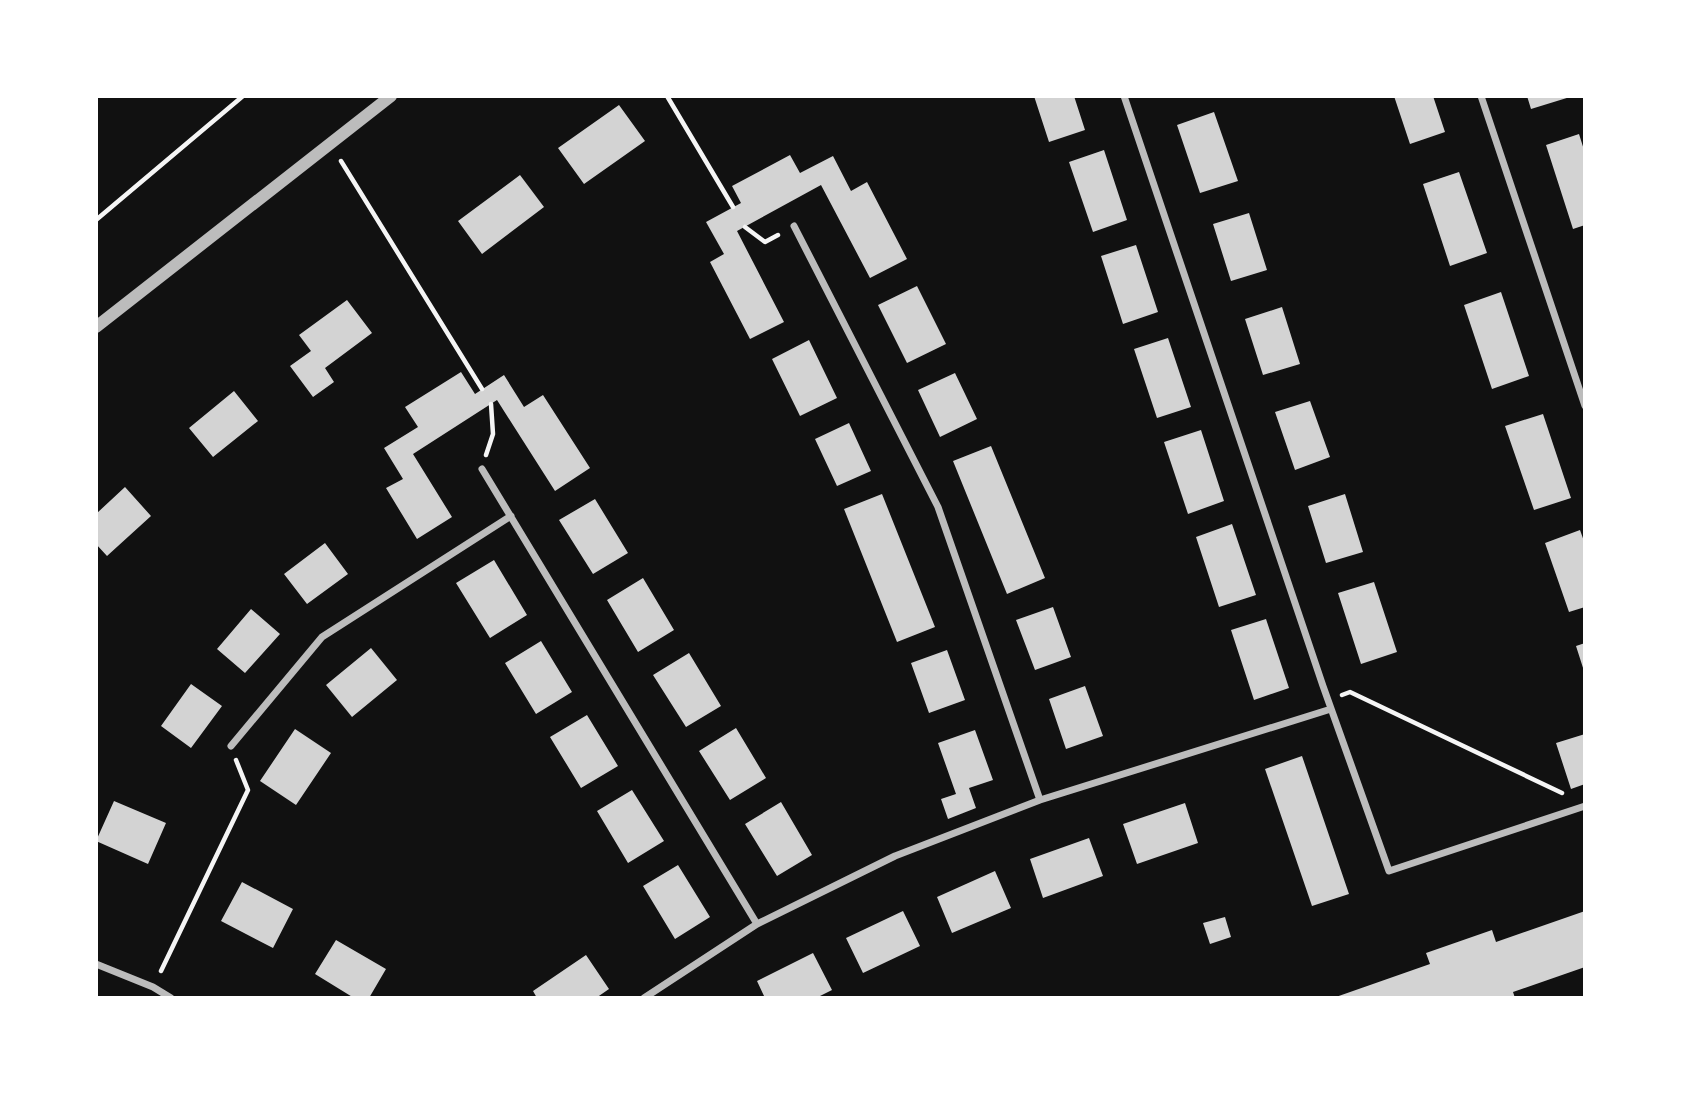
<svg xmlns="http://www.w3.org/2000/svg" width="1681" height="1094" viewBox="0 0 1681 1094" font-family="Overpass,sans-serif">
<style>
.building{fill:#d3d3d3}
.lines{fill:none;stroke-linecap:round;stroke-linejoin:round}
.path{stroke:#f5f5f5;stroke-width:4.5}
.minor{stroke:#bcbcbc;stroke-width:7}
.tertiary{stroke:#bcbcbc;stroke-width:12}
</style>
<rect width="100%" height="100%" fill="#111"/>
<!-- building -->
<path class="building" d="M 1034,96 L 1074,96 L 1085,130 L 1049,142 Z
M 1394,96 L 1433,96 L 1445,132 L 1410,144 Z
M 1527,96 L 1569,96 L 1570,97 L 1531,109 Z
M 619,105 L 645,141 L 584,184 L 558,148 Z
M 1214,112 L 1238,181 L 1200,193 L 1177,125 Z
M 1579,134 L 1585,153 L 1585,225 L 1573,229 L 1546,145 Z
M 1104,150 L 1127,220 L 1093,232 L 1069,162 Z
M 790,155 L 800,173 L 833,156 L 851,191 L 867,182 L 907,259 L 870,278 L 821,185 L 737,231 L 784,322 L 750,339 L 710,262 L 724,254 L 706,222 L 741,203 L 732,186 Z
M 1459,172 L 1487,253 L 1450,266 L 1423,184 Z
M 520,175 L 544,207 L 482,254 L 458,221 Z
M 1249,213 L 1267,270 L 1231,281 L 1213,224 Z
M 1136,245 L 1158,312 L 1123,324 L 1101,256 Z
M 917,286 L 946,344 L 907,363 L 878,305 Z
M 1501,292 L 1529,376 L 1492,389 L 1464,305 Z
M 347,300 L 372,333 L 325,368 L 334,382 L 313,397 L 290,366 L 311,351 L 299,335 Z
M 1282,307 L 1300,364 L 1263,375 L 1245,319 Z
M 1168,338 L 1191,407 L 1157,418 L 1134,349 Z
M 809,340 L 837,398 L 800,416 L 772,359 Z
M 461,372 L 475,394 L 504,375 L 524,407 L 543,395 L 590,468 L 555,491 L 497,400 L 413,454 L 452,517 L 417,539 L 386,488 L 403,479 L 384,448 L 418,427 L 405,407 Z
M 955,373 L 977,419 L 940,437 L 918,390 Z
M 234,391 L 258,421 L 213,457 L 189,428 Z
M 1310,401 L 1330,457 L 1295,470 L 1275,412 Z
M 1543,414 L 1571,498 L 1534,510 L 1505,426 Z
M 849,423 L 871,471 L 837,486 L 815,439 Z
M 1201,430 L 1224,501 L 1188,514 L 1164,442 Z
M 991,446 L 1045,578 L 1007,594 L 953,461 Z
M 125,487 L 151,516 L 107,556 L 96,544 L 96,514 Z
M 882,494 L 935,627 L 897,642 L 844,509 Z
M 1345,494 L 1363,552 L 1326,563 L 1308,506 Z
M 595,499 L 628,553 L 593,574 L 559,520 Z
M 1232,524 L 1256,595 L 1219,607 L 1196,537 Z
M 1580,530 L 1585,544 L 1585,607 L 1569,612 L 1545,543 Z
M 325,543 L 348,574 L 307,604 L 284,574 Z
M 494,560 L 527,615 L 490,638 L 456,583 Z
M 643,578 L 674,630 L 638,652 L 607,600 Z
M 1374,582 L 1397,652 L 1361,664 L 1338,593 Z
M 1053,607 L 1071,657 L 1035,670 L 1016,620 Z
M 251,609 L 280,634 L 245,673 L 217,649 Z
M 1266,619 L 1289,688 L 1254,700 L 1231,630 Z
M 541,641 L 572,692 L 536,714 L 505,663 Z
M 1585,643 L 1585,671 L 1584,671 L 1576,646 Z
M 371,648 L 397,680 L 352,717 L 326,685 Z
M 947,650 L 965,700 L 929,713 L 911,663 Z
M 689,653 L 721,706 L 686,727 L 653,675 Z
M 191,684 L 222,706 L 191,748 L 161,726 Z
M 1085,686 L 1103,736 L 1066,749 L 1049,699 Z
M 587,715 L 618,766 L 581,788 L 550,737 Z
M 736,728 L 766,778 L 730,800 L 699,751 Z
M 295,729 L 331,753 L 296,805 L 260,781 Z
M 975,730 L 993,780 L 969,788 L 976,808 L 948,819 L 941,799 L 956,794 L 938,743 Z
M 1585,734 L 1585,784 L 1571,789 L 1556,743 Z
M 1302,756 L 1349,894 L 1312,906 L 1265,769 Z
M 632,790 L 664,841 L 628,863 L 597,811 Z
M 114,801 L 166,823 L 148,864 L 96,841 Z
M 781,802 L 812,855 L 777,876 L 745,824 Z
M 1185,803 L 1198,843 L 1137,864 L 1123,824 Z
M 1089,838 L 1103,876 L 1043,898 L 1030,859 Z
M 678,865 L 710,917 L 675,939 L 643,886 Z
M 995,871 L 1011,908 L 952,933 L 937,897 Z
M 242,882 L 293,909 L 273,948 L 221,921 Z
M 903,911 L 920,946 L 863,973 L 846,938 Z
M 1585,911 L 1585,967 L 1513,992 L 1515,998 L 1333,998 L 1430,964 L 1426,953 L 1492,930 L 1496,942 Z
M 1225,917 L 1231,937 L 1210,944 L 1203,923 Z
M 336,940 L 386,969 L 369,998 L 354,998 L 315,974 Z
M 813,953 L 832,990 L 816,998 L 765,998 L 757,981 Z
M 586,955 L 609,989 L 596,998 L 537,998 L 533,991 Z"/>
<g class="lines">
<!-- path -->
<path class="path" d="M 667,96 L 733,207
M 341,161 L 482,389
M 96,220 L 243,96
M 745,227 L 765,242 L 778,235
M 486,455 L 493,434 L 491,404
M 1342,695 L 1350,692 L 1562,793
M 161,971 L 248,790 L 236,760"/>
<!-- minor -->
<path class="minor" d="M 1124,96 L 1323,686 L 1389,871 L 1585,806
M 1481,96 L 1585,406
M 794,226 L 938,507 L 1040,800
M 482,469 L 757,924
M 231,746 L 322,637 L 511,516
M 96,964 L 153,987 L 171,998
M 644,998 L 757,924 L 895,856 L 1040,800 L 1331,709"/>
<!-- tertiary -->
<path class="tertiary" d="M 96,327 L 391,96"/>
</g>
<!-- border -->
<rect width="1681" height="1094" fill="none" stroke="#ffffff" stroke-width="196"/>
</svg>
